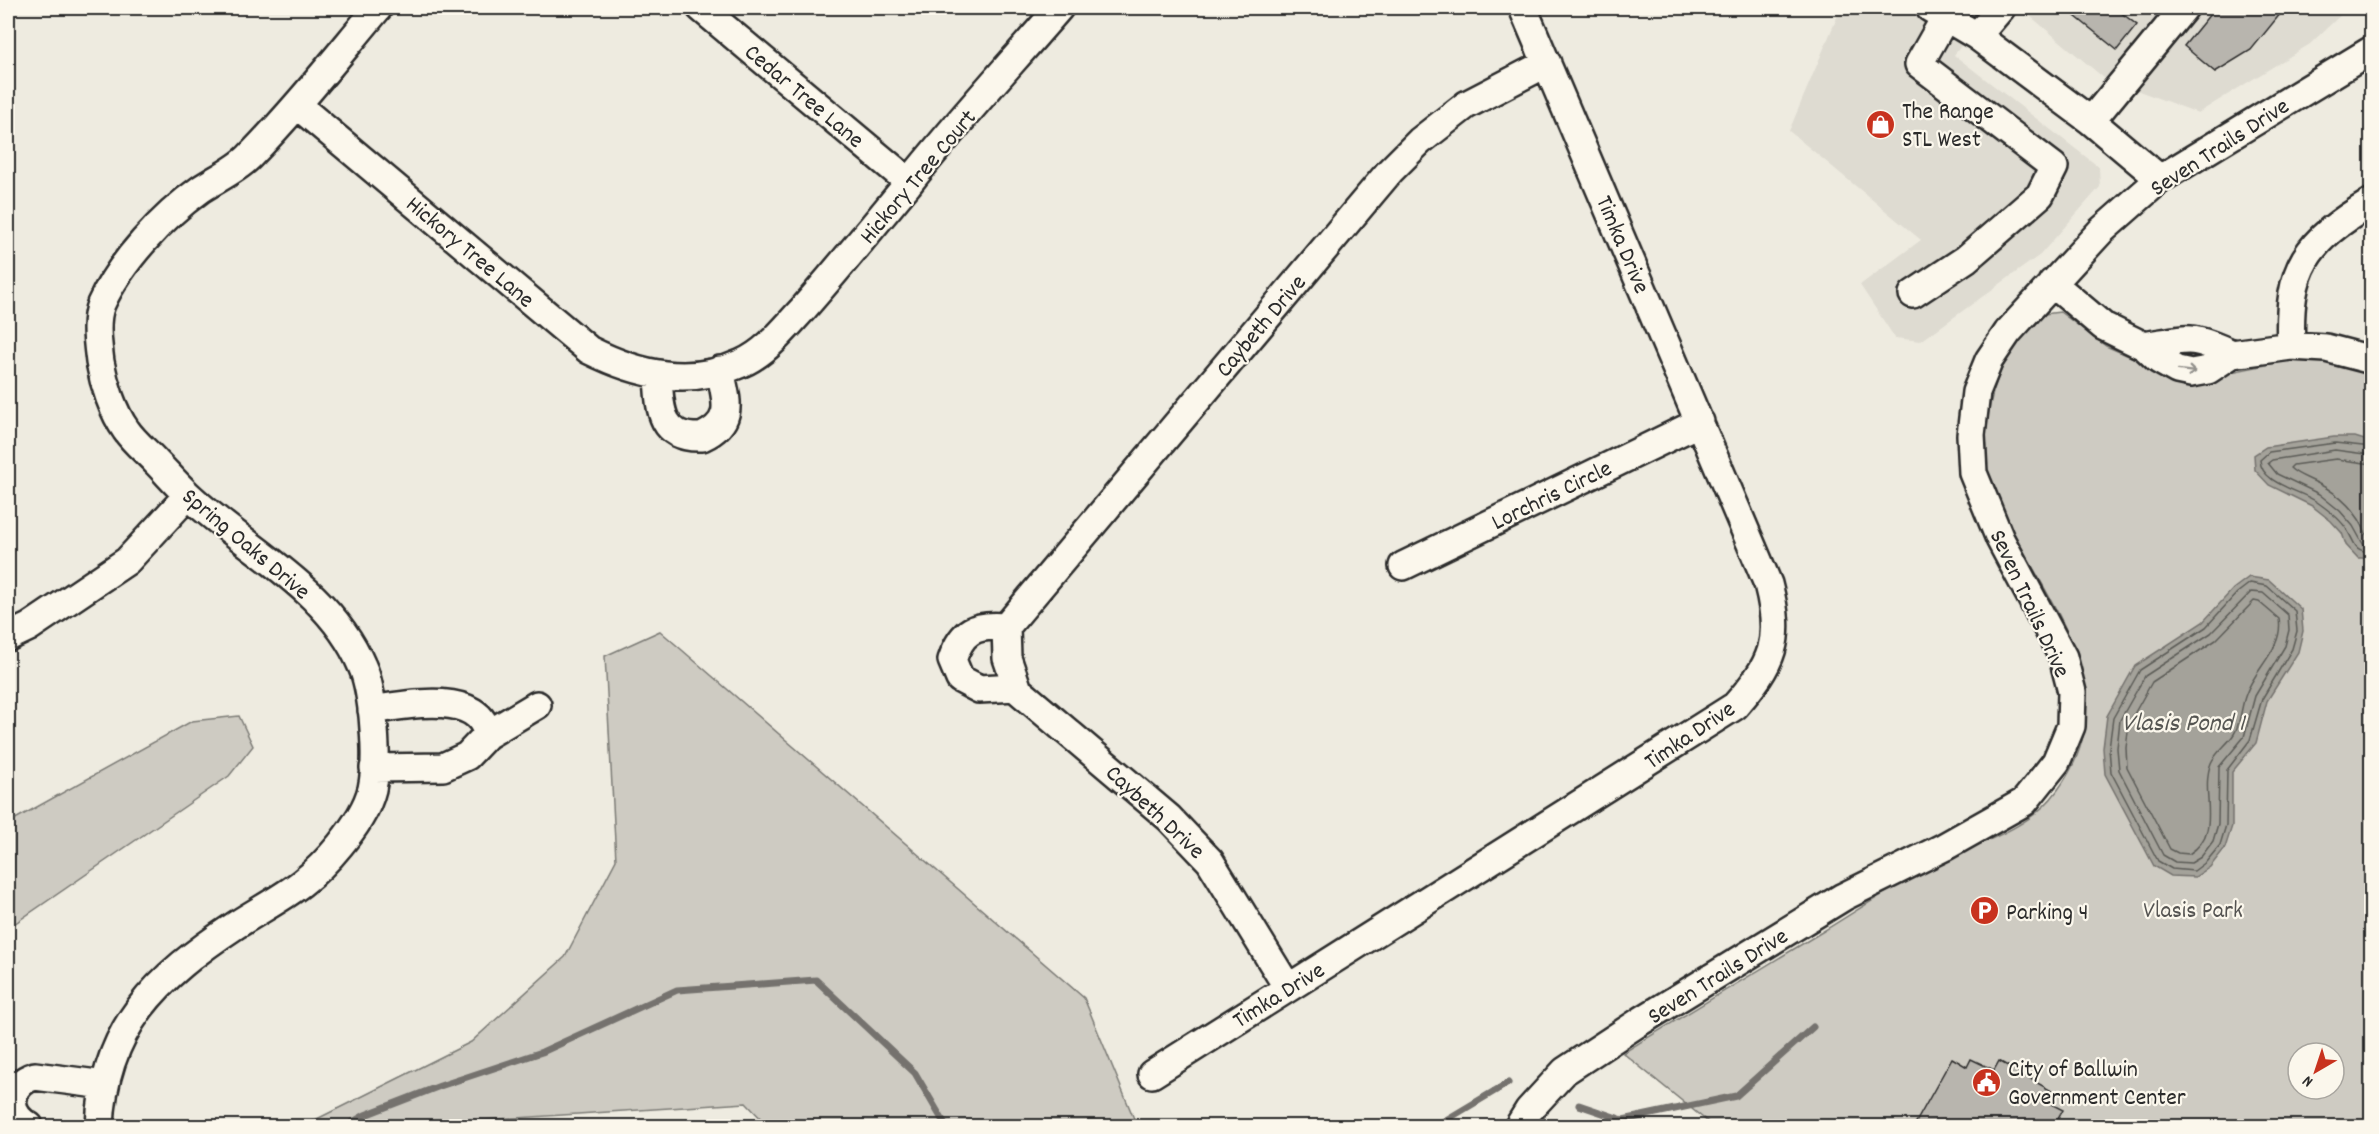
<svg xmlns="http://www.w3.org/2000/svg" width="2379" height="1134" viewBox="0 0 2379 1134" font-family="Dekko,sans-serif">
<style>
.built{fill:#dedbd1}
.green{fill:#cecbc2;stroke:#7c7b76;stroke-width:1.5;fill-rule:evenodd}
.water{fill:#a4a29a;stroke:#74726e;stroke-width:1.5}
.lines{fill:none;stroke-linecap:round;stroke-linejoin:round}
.shore{stroke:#5b5b57;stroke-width:1.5}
.stream{stroke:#74726e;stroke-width:7}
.building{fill:#b8b5ae;stroke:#2b2b2b;stroke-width:1.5}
.minor-casing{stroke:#2b2b2b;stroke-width:32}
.minor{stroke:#fbf7ec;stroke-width:27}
.oneway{stroke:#93918c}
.labels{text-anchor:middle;stroke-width:4.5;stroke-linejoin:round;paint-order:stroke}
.street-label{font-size:24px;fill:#2b2b2b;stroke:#fbf7ec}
.poi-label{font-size:24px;fill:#2b2b2b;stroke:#fbf7ec;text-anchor:start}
.park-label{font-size:24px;fill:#545351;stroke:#fbf7ec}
.water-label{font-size:26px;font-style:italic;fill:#555552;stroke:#fbf7ec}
</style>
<rect width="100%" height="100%" fill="#eeebe0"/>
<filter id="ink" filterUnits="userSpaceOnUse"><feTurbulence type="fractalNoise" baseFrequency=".0167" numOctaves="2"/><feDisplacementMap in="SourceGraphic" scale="12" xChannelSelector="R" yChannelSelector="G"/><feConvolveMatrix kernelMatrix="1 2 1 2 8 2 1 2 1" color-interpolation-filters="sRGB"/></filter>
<g filter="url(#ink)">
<!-- built -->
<path class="built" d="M 1841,8 L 1990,8 L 1954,55 L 2099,167 L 2100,187 L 2040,255 L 1921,341 L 1895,338 L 1860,285 L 1921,240 L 1789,131 Z
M 2027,8 L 2348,8 L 2310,44 L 2198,113 L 2104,78 L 2024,11 Z"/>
<!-- green -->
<path class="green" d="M 2060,312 L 2106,346 L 2154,367 L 2226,373 L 2286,361 L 2323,362 L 2355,369 L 2371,376 L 2371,1126 L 1713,1126 L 1623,1053 C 1689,1012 1756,972 1822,932 C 1858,910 1892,887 1929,867 C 1971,845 2028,832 2057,791 C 2124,701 2061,621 2017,539 C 2007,520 1994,499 1989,477 C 1984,454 1985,429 1990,405 C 1997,368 2016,339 2044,314 ZM 2298,1053 L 2334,1053 L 2334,1089 L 2298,1089 Z
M 660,631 L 1084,998 L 1137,1126 L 768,1126 L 746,1103 L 438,1123 L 430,1126 L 303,1126 L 471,1042 L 565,957 L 616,860 L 605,656 Z
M 239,716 L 253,746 L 229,776 L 8,928 L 8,823 L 192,721 Z"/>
<!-- water -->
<path class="water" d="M 2334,437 L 2355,437 L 2371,442 L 2371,562 L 2368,558 L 2358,558 L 2346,545 L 2342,533 L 2331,521 L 2312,506 L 2269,485 L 2255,470 L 2254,455 L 2266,447 Z
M 2249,577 L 2269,580 L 2301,609 L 2303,631 L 2298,652 L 2267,701 L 2256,743 L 2232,772 L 2232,826 L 2225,848 L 2210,867 L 2195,877 L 2171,876 L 2154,866 L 2105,774 L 2103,748 L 2107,716 L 2135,666 L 2203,622 L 2233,589 Z"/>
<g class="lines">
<!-- shore -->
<path class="shore" d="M 2372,447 L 2335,443 L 2269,452 L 2260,460 C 2261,484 2300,490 2317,502 C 2327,509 2341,519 2347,530 C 2357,546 2352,549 2372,553
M 2372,455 L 2335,450 L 2272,460 L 2268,463 L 2277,474 L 2319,494 L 2340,511 L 2353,526 L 2363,544 L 2372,545
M 2372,464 L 2336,459 L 2293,465 L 2290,468 C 2297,475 2310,479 2319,484 C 2339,494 2359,513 2366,534 L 2372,536
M 2250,583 L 2267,586 L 2295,611 L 2297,631 L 2292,649 L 2262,699 L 2250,740 L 2227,770 L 2226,825 L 2220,845 L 2206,862 L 2194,871 L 2172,869 L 2158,861 L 2111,772 L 2109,748 L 2113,718 L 2140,670 L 2206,627 L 2237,593 Z
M 2251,592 L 2263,593 L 2288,615 L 2289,630 L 2285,646 L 2255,696 L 2244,737 L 2219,767 L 2218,824 L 2213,841 L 2201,857 L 2191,863 L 2175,862 L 2163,855 L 2119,770 L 2117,748 L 2120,720 L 2145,676 L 2211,633 Z
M 2254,601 L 2259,602 L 2279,619 C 2284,648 2255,668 2246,694 C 2241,706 2241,723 2234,734 C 2228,744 2216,752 2211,763 C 2199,794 2224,832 2189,854 L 2178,853 L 2170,849 L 2127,767 L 2126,748 L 2129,723 L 2152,682 L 2216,640 Z"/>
<!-- stream -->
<path class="stream" d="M 1579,1105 L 1623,1120 L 1736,1096 L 1813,1027
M 346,1126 L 365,1115 L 440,1086 L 542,1052 L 677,990 L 816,980 L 915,1073 L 946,1126
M 1436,1126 L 1508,1083"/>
</g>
<!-- building -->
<path class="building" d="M 2065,8 L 2115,8 L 2137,25 L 2117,50 Z
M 2215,8 L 2285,8 L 2251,50 L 2215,72 L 2184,46 Z
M 1952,1058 L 1967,1067 L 1971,1059 L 1994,1070 L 1999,1061 L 2057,1094 L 2051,1104 L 2063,1110 L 2054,1126 L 1914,1126 Z"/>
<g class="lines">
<defs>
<path id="minor" d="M 701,8 L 909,182
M 1930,8 L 1977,36 L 2091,121 L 2160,179
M 1977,36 L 2001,8
M 297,105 L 589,350 C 639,375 689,387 742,363 C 767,352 785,328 803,309 C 839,268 873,226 908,184 C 956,123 1009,66 1059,8
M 2091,121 L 2184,8
M 2052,283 L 2103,326 L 2144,346 L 2159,360 L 2177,370 L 2191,373 L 2208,370 L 2232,354 L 2291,346 L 2326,348 L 2372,360
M 1913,294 L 1966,259 L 2040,195 L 2054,167 L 1919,64 L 1945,18
M 2144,346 C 2188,339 2190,334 2232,354
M 2291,346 C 2287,266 2306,242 2372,202
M 658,376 C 660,409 660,439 702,437 C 736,421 726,400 720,370
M 1403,566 L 1700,422
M 1006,627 C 975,624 962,630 952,660 L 960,679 L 979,689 L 1017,687
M 8,637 L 29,627 L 127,561 L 188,495
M 372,710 C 402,705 482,689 487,735
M 374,768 L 443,767 L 467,756 L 487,735 L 537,705
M 1288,988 L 1210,861 L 1169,818 L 1018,690 L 1007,658 L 1006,627 L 1390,171 L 1420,141 L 1466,105 L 1547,63
M 1152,1074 L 1735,706 C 1773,663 1783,641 1768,584 L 1523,8
M 29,1126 C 4,1113 9,1083 35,1076 L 105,1085
M 100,1126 C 104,1027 157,977 236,925 C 280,897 305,888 340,845 C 353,829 367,810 372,789 C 377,765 375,740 373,716 C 371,700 369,681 362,666 C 329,588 245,549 187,494 C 176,484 166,472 156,462 C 147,452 134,442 126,430 C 113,412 104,384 100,362 C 98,345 94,321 101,304 C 120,262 163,216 201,189 C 216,179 236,170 249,157 C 295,110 336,58 378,8
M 1519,1126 L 1529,1110 L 1565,1071 L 1641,1021 L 1843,897 L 1944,847 L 2024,802 L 2056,762 L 2071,726 L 2072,692 L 2063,657 L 2000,539 L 1973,473 L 1971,435 L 1976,392 L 1989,360 L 2008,332 L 2101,231 L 2160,179 L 2372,50"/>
</defs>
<!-- minor casing -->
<use href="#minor" class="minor-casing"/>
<!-- minor -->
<use href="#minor" class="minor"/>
</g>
<!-- one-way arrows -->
<defs><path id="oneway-shaft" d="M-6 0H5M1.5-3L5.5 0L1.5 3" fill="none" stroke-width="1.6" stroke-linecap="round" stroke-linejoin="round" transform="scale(1.5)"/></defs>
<use class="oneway" href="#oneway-shaft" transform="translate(2187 371) rotate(7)"/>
</g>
<!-- icons -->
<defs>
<symbol id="shop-disc" viewBox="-11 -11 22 22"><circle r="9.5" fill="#c8321e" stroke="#fbf7ec"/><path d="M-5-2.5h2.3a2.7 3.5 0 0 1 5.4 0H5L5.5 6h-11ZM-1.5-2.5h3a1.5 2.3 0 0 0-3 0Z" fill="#fff"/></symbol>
<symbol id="parking-disc" viewBox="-11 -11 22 22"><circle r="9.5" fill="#c8321e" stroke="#fbf7ec"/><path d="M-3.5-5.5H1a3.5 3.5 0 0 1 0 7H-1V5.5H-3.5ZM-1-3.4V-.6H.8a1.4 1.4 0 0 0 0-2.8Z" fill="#fff"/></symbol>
<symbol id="civic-disc" viewBox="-11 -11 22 22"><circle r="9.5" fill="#c8321e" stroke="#fbf7ec"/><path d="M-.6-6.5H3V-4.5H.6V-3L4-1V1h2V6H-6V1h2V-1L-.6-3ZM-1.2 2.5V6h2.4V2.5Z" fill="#fff"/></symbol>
</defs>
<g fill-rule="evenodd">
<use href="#shop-disc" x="1864" y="108" width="33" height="33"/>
<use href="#parking-disc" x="1968" y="894" width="33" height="33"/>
<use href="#civic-disc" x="1970" y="1066" width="33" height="33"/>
</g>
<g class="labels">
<!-- street labels -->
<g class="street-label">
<text transform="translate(805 95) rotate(40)" y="8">Cedar Tree Lane</text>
<text transform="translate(2219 146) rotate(-33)" y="8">Seven Trails Drive</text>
<text transform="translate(917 176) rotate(-50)" y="8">Hickory Tree Court</text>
<text transform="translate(1624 244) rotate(67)" y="8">Timka Drive</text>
<text transform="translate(471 251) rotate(40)" y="8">Hickory Tree Lane</text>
<text transform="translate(1260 325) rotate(-50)" y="8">Caybeth Drive</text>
<text transform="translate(1551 494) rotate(-26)" y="8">Lorchris Circle</text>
<text transform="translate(247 543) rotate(40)" y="8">Spring Oaks Drive</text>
<text transform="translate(2031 603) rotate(65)" y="8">Seven Trails Drive</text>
<text transform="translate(1689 734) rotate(-34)" y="8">Timka Drive</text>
<text transform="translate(1156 811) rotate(43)" y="8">Caybeth Drive</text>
<text transform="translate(1717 975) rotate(-32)" y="8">Seven Trails Drive</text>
<text transform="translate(1278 994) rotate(-32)" y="8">Timka Drive</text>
</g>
<!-- poi labels -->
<g class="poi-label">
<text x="1902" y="118">The Range<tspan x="1902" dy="28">STL West</tspan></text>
<text x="2006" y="919">Parking 4</text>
<text x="2008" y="1076">City of Ballwin<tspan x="2008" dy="28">Government Center</tspan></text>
</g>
<!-- park labels -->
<g class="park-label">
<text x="2193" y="917">Vlasis Park</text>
</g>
<!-- water labels -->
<g class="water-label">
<text x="2183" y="730">Vlasis Pond 1</text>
</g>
</g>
<!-- margin -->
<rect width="2379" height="1134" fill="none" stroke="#fbf7ec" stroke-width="30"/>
<rect x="15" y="15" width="2349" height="1104" fill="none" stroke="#2b2b2b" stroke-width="2" filter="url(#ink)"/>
<!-- north arrow -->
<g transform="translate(2316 1071) rotate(219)"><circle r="28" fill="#fbf7ec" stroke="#a8a59f" stroke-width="1.5"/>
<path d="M0-4.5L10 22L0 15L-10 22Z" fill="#c8321e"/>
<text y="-9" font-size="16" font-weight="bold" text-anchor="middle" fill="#2b2b2b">N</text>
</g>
</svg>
